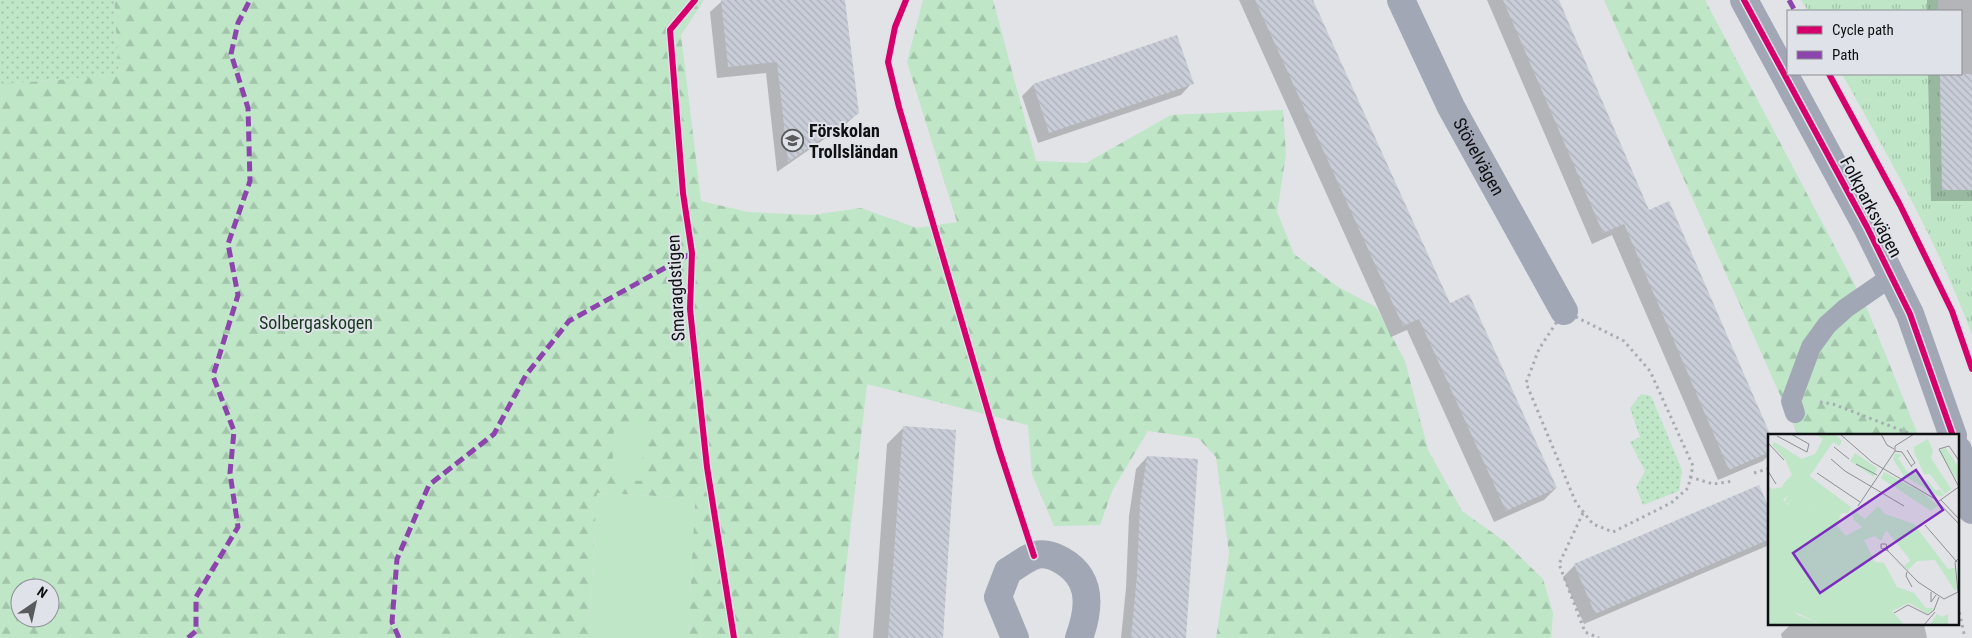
<svg xmlns="http://www.w3.org/2000/svg" width="1972" height="638" viewBox="0 0 1972 638" font-family="'Roboto Condensed',sans-serif">
<style>
.grass{fill:url(#grass-tufts)}
.forest{fill:url(#forest-firs);fill-rule:evenodd}
.park{fill:url(#park-dots)}
.garden{fill:#bee6c7}
.shadow{fill:#0003}
.building{fill:url(#building-back-hatch)}
.lines{fill:none;stroke-linecap:round;stroke-linejoin:round}
.path{stroke:#a7abb3;stroke-width:3;stroke-dasharray:2.5 4;stroke-linecap:butt}
.lane{stroke:#a2a7b6;stroke-width:20}
.street{stroke:#a2a7b6;stroke-width:28}
.quiet{stroke:#8e44ad;stroke-width:5;stroke-dasharray:10 5;stroke-linecap:butt}
.cycleway-casing{stroke:#dfe2e8;stroke-width:9}
.cycleway{stroke:#d6006c;stroke-width:6}
.labels{text-anchor:middle;stroke-width:4;stroke-linejoin:round;paint-order:stroke}
.poi-label{font-size:18px;font-weight:bold;fill:#0f1012;stroke:#dfe2e8;text-anchor:start}
.street-label{font-size:18px;fill:#0f1012;stroke:#dfe2e8}
.park-label{font-size:18px;fill:#17391f;stroke:#dfe2e8}
.inset-road{fill:none;stroke:#8d8f91;stroke-width:1}
.view{fill:#7b2cbf;fill-opacity:0.15;stroke:#7b2cbf;stroke-width:2.5}
.inset-edge{fill:none;stroke:#0f1012;stroke-width:2.5}
</style>
<defs>
<pattern id="grass-tufts" width="24" height="20" patternUnits="userSpaceOnUse" patternTransform="scale(1.25)"><rect width="24" height="20" fill="#bee6c7"/><path d="M3 7l-1-3M5 7V3M7 7l1-3M15 17l-1-3M17 17v-4M19 17l1-3" fill="none" stroke="#a2c4aa"/></pattern>
<pattern id="forest-firs" width="22" height="20" patternUnits="userSpaceOnUse" patternTransform="scale(1.25)"><rect width="22" height="20" fill="#bee6c7"/><path d="M5 1l3.5 6h-7zM16 11l3.5 6h-7z" fill="#a2c4aa"/></pattern>
<pattern id="park-dots" width="8" height="8" patternUnits="userSpaceOnUse" patternTransform="scale(1.25)"><rect width="8" height="8" fill="#bee6c7"/><path d="M2 2h.1M6 6h.1" fill="none" stroke="#a2c4aa" stroke-width="1.8" stroke-linecap="round"/></pattern>
<pattern id="building-back-hatch" width="6" height="6" patternUnits="userSpaceOnUse" patternTransform="scale(1.25)"><rect width="6" height="6" fill="#c9cdd7"/><path d="M-1 5l2 2M0 0l6 6M5-1l2 2" fill="none" stroke="#abafb8"/></pattern>
</defs>
<rect width="100%" height="100%" fill="#e1e3e6"/>
<!-- grass -->
<path class="grass" d="M 1801,0 L 1938,0 L 1938,11 L 1808,11 Z
M 1842,74 L 1940,74 L 1942,190 L 1972,190 L 1972,335 C 1939,244 1889,158 1842,74 Z"/>
<!-- forest -->
<path class="forest" d="M 114,0 L 704,0 L 681,35 L 701,201 L 748,212 L 812,215 L 861,208 L 917,228 L 957,222 L 907,62 L 923,0 L 993,0 L 1036,161 L 1086,163 L 1171,115 L 1283,110 L 1286,155 L 1277,212 L 1294,254 L 1338,287 L 1376,307 L 1405,361 L 1428,450 L 1462,511 L 1504,541 L 1543,579 L 1553,613 L 1551,638 L 1216,638 L 1229,553 L 1216,457 L 1198,438 L 1148,431 L 1113,489 L 1100,525 L 1054,526 L 1032,474 L 1028,425 L 867,384 L 838,638 L 688,638 L 695,498 L 597,493 L 589,638 L 0,638 L 0,84 L 119,75 ZM 20,588 L 50,588 L 50,618 L 20,618 Z
M 1604,0 L 1705,0 L 1866,306 L 1918,435 L 1798,435 Z"/>
<!-- park -->
<path class="park" d="M 0,0 L 114,0 L 119,75 L 0,84 Z
M 1641,394 L 1651,396 L 1682,470 L 1679,491 L 1643,505 L 1636,487 L 1645,471 L 1630,442 L 1640,437 L 1630,408 Z"/>
<!-- garden -->
<path class="garden" d="M 614,425 L 644,427 L 641,481 L 612,479 Z
M 597,493 L 695,498 L 688,638 L 589,638 Z"/>
<!-- shadow -->
<path class="shadow" d="M 843,0 L 858,113 L 846,124 L 777,172 L 766,73 L 717,78 L 710,12 L 722,1 L 727,0 Z
M 1239,0 L 1311,0 L 1450,305 L 1556,488 L 1544,500 L 1494,522 L 1407,330 L 1391,337 Z
M 1487,0 L 1557,0 L 1648,211 L 1770,437 L 1770,454 L 1763,461 L 1718,480 L 1612,235 L 1592,244 Z
M 1927,0 L 1972,0 L 1972,201 L 1931,201 L 1928,74 L 1961,74 L 1961,11 L 1927,11 Z
M 1176,36 L 1192,83 L 1181,95 L 1038,143 L 1022,96 L 1033,85 Z
M 903,428 L 942,638 L 873,638 L 887,444 Z
M 1147,457 L 1185,638 L 1121,638 L 1126,588 L 1129,516 L 1136,469 Z
M 1770,513 L 1770,544 L 1767,546 L 1584,624 L 1563,577 L 1575,565 Z
M 1791,624 L 1924,624 L 1927,638 L 1782,638 L 1781,634 Z"/>
<!-- building -->
<path class="building" d="M 721,0 L 845,0 L 859,113 L 788,162 L 777,62 L 728,67 Z
M 1255,0 L 1313,0 L 1450,303 L 1469,294 L 1557,488 L 1506,511 L 1419,319 L 1403,326 Z
M 1503,0 L 1559,0 L 1649,210 L 1669,201 L 1770,434 L 1770,452 L 1729,470 L 1624,224 L 1603,233 Z
M 1177,35 L 1194,84 L 1049,133 L 1033,84 Z
M 1940,74 L 1972,74 L 1972,190 L 1942,190 Z
M 903,426 L 956,430 L 943,638 L 888,638 Z
M 1147,456 L 1198,459 L 1186,638 L 1131,638 L 1137,575 L 1140,503 Z
M 1759,485 L 1770,510 L 1770,539 L 1595,614 L 1574,564 Z"/>
<g class="lines">
<!-- path -->
<path class="path" d="M 1564,311 L 1624,341 L 1650,371 L 1693,466 L 1688,488 L 1671,503 L 1613,532 L 1593,524 L 1576,503 L 1526,383 L 1539,349 Z
M 1820,402 L 1833,404 L 1916,436
M 1754,473 L 1770,468
M 1690,477 L 1713,484 L 1734,481
M 1583,513 L 1559,564 L 1585,632 L 1599,638
M 1958,606 L 1965,638"/>
<!-- lane -->
<path class="lane" d="M 1795,413 L 1791,401 L 1811,347 L 1827,325 L 1846,308 L 1891,277"/>
<!-- street -->
<g class="street">
<path id="s1" d="M 1401,0 L 1451,107 L 1564,311"/>
<path d="M 1744,0 L 1867,227 L 1910,314 L 1953,436"/>
<path d="M 1958,450 L 1972,510"/>
<path d="M 1015,638 L 998,597 L 1008,571 C 1017,566 1026,558 1036,555 C 1045,553 1054,556 1061,560 C 1093,578 1090,608 1079,638"/>
</g>
<!-- quiet -->
<path class="quiet" d="M 1789,0 L 1795,11
M 188,638 L 196,631 L 196,597 L 238,527 L 230,473 L 234,431 L 213,376 L 238,295 L 228,244 L 250,181 L 248,108 L 231,54 L 238,23 L 250,0
M 399,638 L 392,622 L 397,559 L 429,485 L 494,434 L 526,375 L 569,321 L 692,253"/>
<defs>
<path id="cycleway" d="M 695,0 L 670,30 L 683,193 L 692,253 L 690,309 L 707,467 L 734,638
M 906,0 L 895,27 L 888,62 L 899,107 L 999,449 L 1034,556
M 1744,0 L 1867,227 L 1910,314 L 1953,436
M 1829,74 L 1900,205 L 1952,311 L 1972,369"/>
</defs>
<!-- cycleway casing -->
<use href="#cycleway" class="cycleway-casing"/>
<!-- cycleway -->
<use href="#cycleway" class="cycleway"/>
</g>
<!-- icons -->
<defs>
<symbol id="school-ring" viewBox="-11 -11 22 22"><circle r="9.5" fill="#dfe2e8" stroke="#585a5c" stroke-width="1.5"/><path d="M0-5L7-2L0 1L-7-2ZM-4 1L0 2.5L4 1V4Q0 6-4 4Z" fill="#585a5c"/></symbol>
</defs>
<g fill-rule="evenodd">
<use href="#school-ring" x="780" y="128" width="25" height="25"/>
</g>
<g class="labels">
<!-- poi labels -->
<g class="poi-label">
<text x="809" y="137">Förskolan<tspan x="809" dy="21">Trollsländan</tspan></text>
</g>
<!-- street labels -->
<g class="street-label">
<text dy="6" stroke="none"><textPath href="#s1" startOffset="175">Stövelvägen</textPath></text>
<text transform="translate(1871 207) rotate(62)" y="6">Folkparksvägen</text>
<text transform="translate(676 288) rotate(-93)" y="6">Smaragdstigen</text>
</g>
<!-- park labels -->
<g class="park-label">
<text x="316" y="329">Solbergaskogen</text>
</g>
</g>
<!-- overview -->
<g transform="translate(1768 434)">
<rect width="191" height="191" fill="#e1e3e6"/>
<path d="M 127,19 L 134,21 L 130,24 L 140,39 L 145,36 L 154,49 L 159,46 L 168,57 L 171,55 L 176,61 L 172,63 L 136,42 L 125,25 Z" fill="#bee6c7"/>
<path d="M 48,0 L 67,0 L 74,7 L 71,12 L 65,8 L 41,43 L 36,38 L 24,41 L 17,25 L 4,11 L 7,8 L 34,25 L 47,20 L 55,5 ZM 160,5 L 165,17 L 163,24 L 183,55 L 177,60 L 162,40 L 156,40 L 146,18 L 146,13 ZM 87,19 L 109,34 L 106,43 L 82,27 ZM 116,38 L 155,59 L 170,72 L 163,77 L 113,44 ZM 0,51 L 4,55 L 14,53 L 20,62 L 15,66 L 20,71 L 24,68 L 38,71 L 59,80 L 73,79 L 69,92 L 78,102 L 94,93 L 85,85 L 84,75 L 97,85 L 110,72 L 117,80 L 146,90 L 180,135 L 187,134 L 189,155 L 187,157 L 167,126 L 149,127 L 140,136 L 136,132 L 142,127 L 140,123 L 118,96 L 113,107 L 107,102 L 96,106 L 107,128 L 116,129 L 129,153 L 146,159 L 158,174 L 166,174 L 160,180 L 141,169 L 124,177 L 136,191 L 68,191 L 58,180 L 38,174 L 10,138 L 0,138 ZM 0,155 L 30,181 L 55,191 L 0,191 ZM 169,180 L 174,183 L 180,180 L 180,191 L 162,191 Z" fill="#bee6c7"/>
<path d="M 0,138 L 10,138 L 38,173 L 58,180 L 68,191 L 55,191 L 23,176 L 0,155 Z" fill="#bee6c7"/>
<path d="M 177,13 L 191,34 L 191,49 L 171,17 ZM 36,38 L 83,73 L 80,79 L 59,80 L 38,71 L 16,69 L 20,62 L 14,53 L 16,49 L 24,41 ZM20 120a7 7 0 1 1 14 0a7 7 0 1 1-14 0Z" fill="#bee6c7"/>
<path class="inset-road" d="M 72,0 L 104,28 L 167,65 L 192,91M 113,0 L 119,11 L 126,15M 9,2 L 39,18 L 41,10 L 23,0M 1,10 L 16,26M 66,13 L 81,25M 139,16 L 147,29 L 143,32M 127,17 L 134,18 L 144,33M 63,25 L 77,37 L 136,72M 192,28 L 181,12 L 171,15 L 192,55M 88,30 L 109,41M 0,37 L 8,50M 49,39 L 92,68M 173,66 L 192,86M 171,67 L 192,52M 90,72 L 127,17 L 127,12 L 146,0M 157,91 L 189,128M 120,117 L 113,114 L 113,110 L 118,110 L 120,117 L 150,148 L 176,165 L 190,158 L 187,128 L 192,123M 139,138 L 138,142 L 144,153M 163,158 L 163,168 L 168,161M 126,179 L 140,171 L 160,181 L 166,176 L 171,163M 156,191 L 167,178"/>
<path class="view" d="M 148,36 L 175,76 L 52,159 L 25,119 Z"/>
<rect width="191" height="191" class="inset-edge"/>
</g>
<!-- legend -->
<rect x="1787" y="10" width="175" height="65" fill="#dfe2e8" stroke="#8c8e92"/>
<rect x="1797" y="26" width="25" height="8" fill="#d6006c" stroke="#8c8e92"/>
<text x="1832" y="35" font-size="15" fill="#0f1012">Cycle path</text>
<rect x="1797" y="51" width="25" height="8" fill="#8e44ad" stroke="#8c8e92"/>
<text x="1832" y="60" font-size="15" fill="#0f1012">Path</text>
<!-- north arrow -->
<g transform="translate(35 603) rotate(34)"><circle r="24" fill="#dfe2e8" stroke="#8c8e92"/>
<path d="M0-4L9 19L0 12L-9 19Z" fill="#585a5c"/>
<text y="-8" font-size="14" font-weight="bold" text-anchor="middle" fill="#0f1012">N</text>
</g>
</svg>
